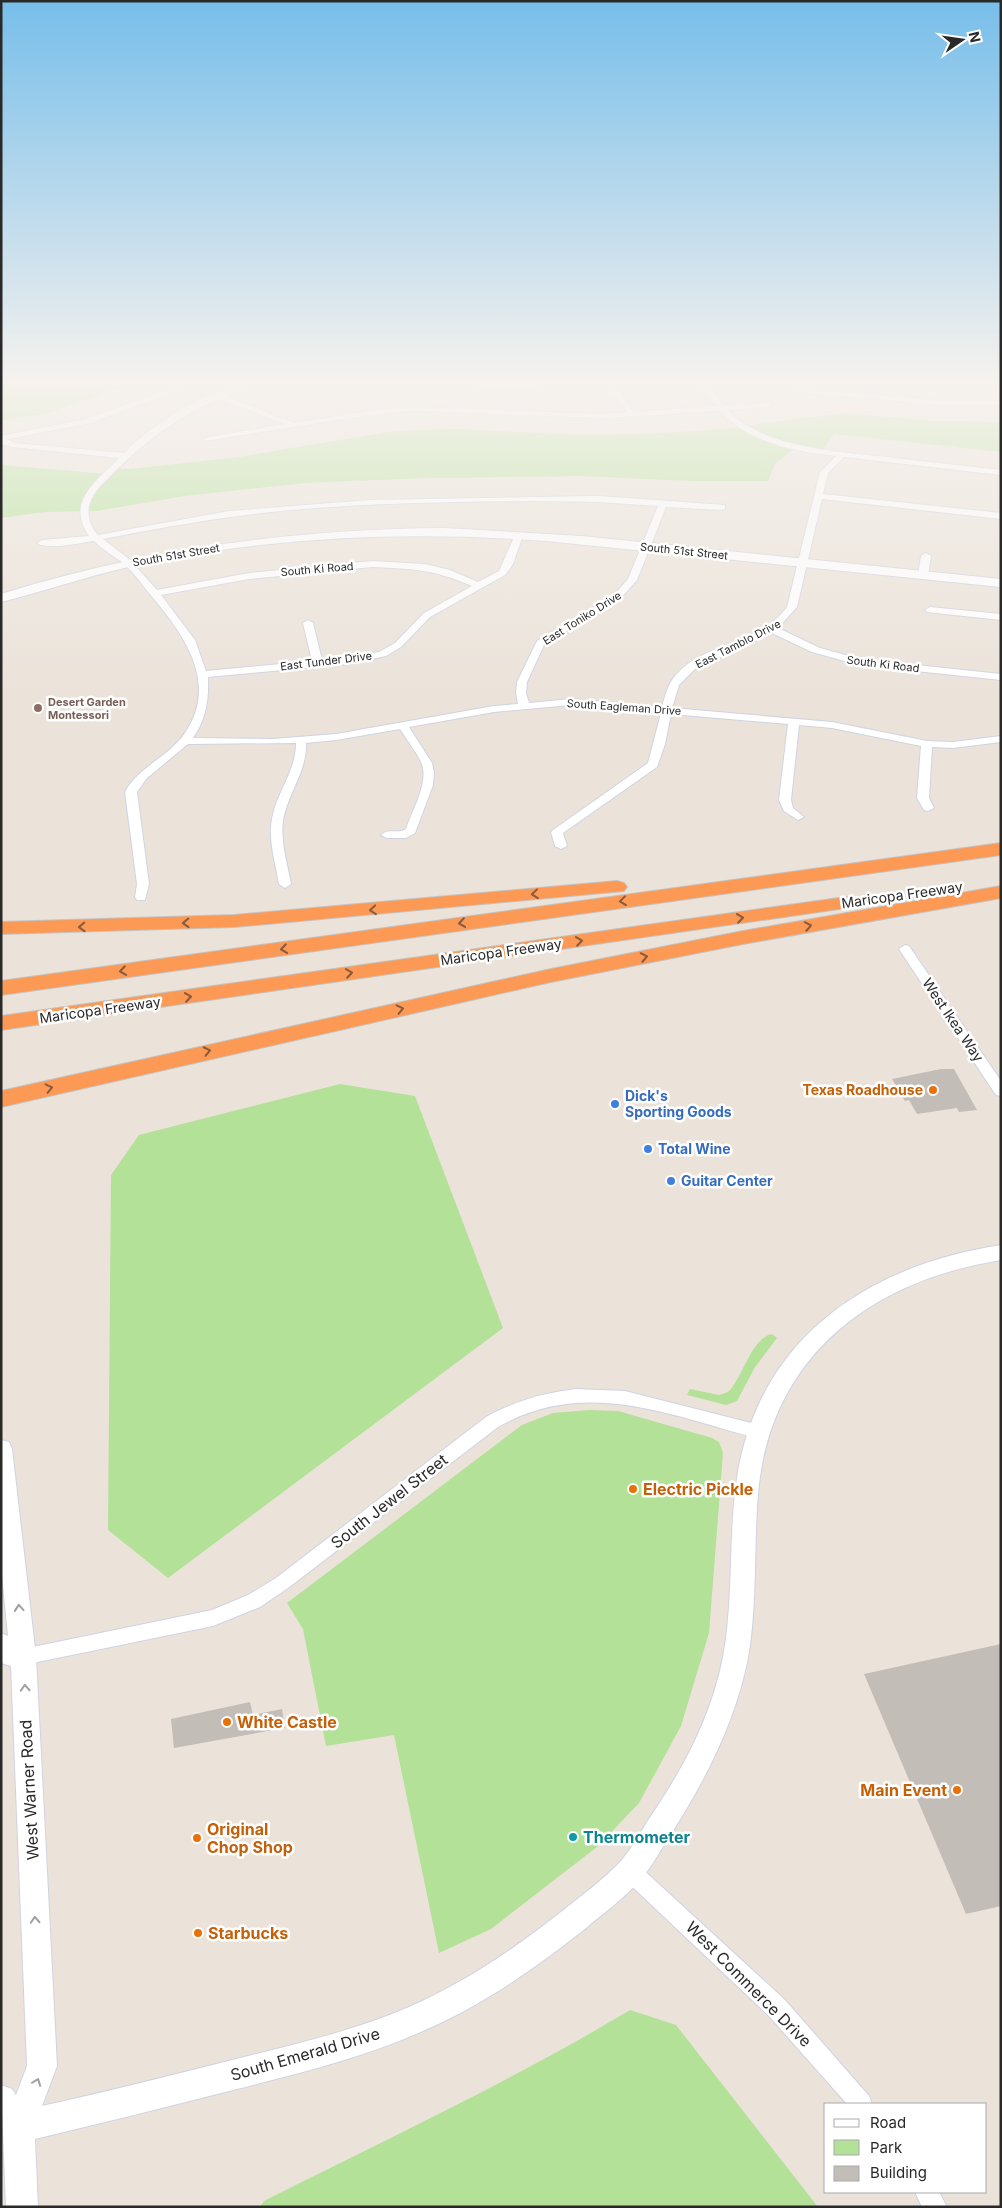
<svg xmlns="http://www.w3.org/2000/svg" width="1002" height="2208" viewBox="0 0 1002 2208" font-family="Inter,sans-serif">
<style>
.green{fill:#b2e197}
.building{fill:#c3bdb7}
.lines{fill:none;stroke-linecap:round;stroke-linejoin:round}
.street-casing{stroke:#cfd3e2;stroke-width:2}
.secondary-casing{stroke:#cfd3e2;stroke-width:2}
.highway-casing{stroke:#c3c3c3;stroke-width:2}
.street{fill:#fff;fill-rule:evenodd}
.secondary{fill:#fff;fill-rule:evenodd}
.highway{fill:#fc9954;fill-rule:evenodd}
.oneway{stroke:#885b3c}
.oneway2{stroke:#9f9f9f}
.education-dot{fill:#8d6e63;stroke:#fff;stroke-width:2}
.food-dot{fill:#e8710a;stroke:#fff;stroke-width:2}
.shop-dot{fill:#3f7fe0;stroke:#fff;stroke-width:2}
.culture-dot{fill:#0f9aa8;stroke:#fff;stroke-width:2}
.labels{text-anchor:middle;stroke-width:5;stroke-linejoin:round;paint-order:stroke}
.far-street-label{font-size:11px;fill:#292929;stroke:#fff}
.far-education-label{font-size:11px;font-weight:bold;fill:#785e54;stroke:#fff;text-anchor:start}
.street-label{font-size:14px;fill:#292929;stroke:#fff}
.food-label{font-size:14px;font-weight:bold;fill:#c56008;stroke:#fff;text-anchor:end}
.shop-label{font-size:14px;font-weight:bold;fill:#366cbe;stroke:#fff;text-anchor:start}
.near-food-label{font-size:16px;font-weight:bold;fill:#c56008;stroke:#fff;text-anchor:start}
.near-street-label{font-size:16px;fill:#292929;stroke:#fff}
.near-culture-label{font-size:16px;font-weight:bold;fill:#0d838f;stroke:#fff;text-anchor:start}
</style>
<rect width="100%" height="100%" fill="#ebe3da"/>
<!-- green -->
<path class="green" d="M 1,384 L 130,384 L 48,413 L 1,420 Z
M 844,413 L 933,421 L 1001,422 L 1001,452 L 834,434 L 821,452 L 796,447 L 775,464 L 768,481 L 692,481 L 580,476 L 425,478 L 306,483 L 185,496 L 97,511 L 45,512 L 1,518 L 1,465 L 108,474 L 113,469 L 129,469 L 239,457 L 394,431 L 455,429 L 582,435 L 649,434 L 723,429 Z
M 340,1084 L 415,1096 L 503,1328 L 168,1578 L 108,1530 L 111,1175 L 139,1135 Z
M 772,1334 L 777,1338 L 755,1367 L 737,1401 L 726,1405 L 687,1395 L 690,1389 L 719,1395 L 728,1392 C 742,1380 751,1338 772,1334 Z
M 589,1410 L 618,1411 L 712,1438 L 719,1442 L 723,1453 L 709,1633 L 681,1726 L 639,1803 L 597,1847 L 491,1929 L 439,1953 L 394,1735 L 326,1746 L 303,1629 L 287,1603 L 522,1425 L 553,1413 Z
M 630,2010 L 676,2025 L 818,2207 L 260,2207 L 264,2201 C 387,2139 512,2081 630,2010 Z"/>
<!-- building -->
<path class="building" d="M 941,1069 L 954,1069 L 977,1110 L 959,1112 L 957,1108 L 917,1114 L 909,1100 L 905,1101 L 892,1079 Z
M 1001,1644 L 1001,1906 L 966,1914 L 864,1674 Z
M 250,1702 L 253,1715 L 282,1709 L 285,1728 L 174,1748 L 171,1719 Z"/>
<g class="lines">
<defs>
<path id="street" d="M 182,384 L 194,384 L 91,423 L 8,439 L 14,443 L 124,453 C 154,423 212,384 257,384 L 226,396 L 294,423 L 370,411 L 412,407 L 604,414 L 627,412 L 605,384 L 613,384 L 634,412 L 717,406 L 698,384 L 706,384 L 725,406 L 771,403 L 772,405 L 768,407 L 728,410 C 763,450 845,452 894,458 C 930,462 965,466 1001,470 L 1001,475 L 844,457 L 828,473 L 823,494 L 1001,513 L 1001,519 L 822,499 L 797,607 L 778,628 L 820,648 L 860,659 L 1001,674 L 1001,680 L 859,665 L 812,652 L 772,633 L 695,669 L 679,685 L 672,708 L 832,722 L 927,741 L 953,742 L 1001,736 L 1001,742 L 953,748 L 932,747 L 929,798 L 934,808 L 928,811 L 924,810 L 917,798 L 921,746 L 832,728 L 799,725 L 791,800 L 793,808 L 804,817 L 798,820 L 784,811 L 779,800 L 788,724 L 671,714 L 665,744 L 657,767 L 563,833 L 567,846 L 561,849 L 555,846 L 551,832 L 553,830 L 648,763 L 661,713 L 571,705 L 494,712 L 409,727 L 432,763 L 434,772 L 433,785 L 415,833 L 406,838 L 387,838 L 381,835 C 388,828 398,834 406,829 C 412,811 430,781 421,762 C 415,750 407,740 400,729 L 336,740 L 306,743 C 307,769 292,787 285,812 C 278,835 287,861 291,884 L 285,888 L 279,884 C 275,861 267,837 273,814 C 279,789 296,770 296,743 L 188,744 L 147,778 L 137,792 L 149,884 L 145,900 L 137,900 L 135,897 L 137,884 L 125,792 C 139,766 169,757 185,733 C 220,682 182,632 149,593 C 141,583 134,573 124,564 C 114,556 103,550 94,541 C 82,543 47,550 37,543 L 42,540 L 89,536 C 65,502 97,481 119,458 L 12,447 L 2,444 L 1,436 L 86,419 ZM 219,399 L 285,424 L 208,437 L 204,439 L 205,441 L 370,415 L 412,411 L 604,418 L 720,411 C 747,442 797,452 836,456 L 820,472 L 787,607 C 758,646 706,641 676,675 C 668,683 665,696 662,707 L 571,699 L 529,703 L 526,693 L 527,682 L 544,645 L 620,599 L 637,580 L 666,507 L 722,510 L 725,509 L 725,505 L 598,496 L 370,500 L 229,511 L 98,535 C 91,527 87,517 89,506 C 92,491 106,481 116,470 C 148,440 178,416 219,399 ZM 533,501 L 598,502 L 658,506 L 628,579 L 614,595 L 537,641 L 517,682 L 516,693 L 518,704 L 494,706 L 336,734 L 273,739 L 193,738 C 206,720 209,699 208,677 L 348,664 L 386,656 L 401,647 L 430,617 L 505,575 L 513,564 L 523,535 L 522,533 L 515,535 L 499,571 L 478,582 L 450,570 L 425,564 L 372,561 L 249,573 L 157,590 L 130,560 L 103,539 C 159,528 214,518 271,512 C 358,503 446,502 533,501 ZM 372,567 C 413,569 433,569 472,586 L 424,613 L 395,643 L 379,652 L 322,660 L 313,623 L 308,620 L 303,623 L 312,661 L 206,671 L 195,640 L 161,595 L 249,579 Z
M 310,384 L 350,384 L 346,386 L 314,386 Z
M 453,384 L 565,384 L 519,390 L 457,386 Z
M 789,384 C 799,384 808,388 818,390 L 945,401 L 1001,401 L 1001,405 L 945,405 L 818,394 L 800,392 Z
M 994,384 L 1001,384 L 1001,386 L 995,386 Z
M 926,553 L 931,556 L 928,575 L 923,578 L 918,575 L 921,556 Z
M 930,607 L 1001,614 L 1001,620 L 927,612 L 925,610 Z
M 905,945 L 909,946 L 1001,1081 L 1001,1096 L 996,1095 L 899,949 Z
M 576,1389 L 625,1391 L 759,1425 L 765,1427 L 767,1432 L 765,1437 L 759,1439 C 670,1415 585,1377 498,1427 L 288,1588 L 260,1607 L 213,1626 L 23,1665 L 16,1663 L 14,1657 L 16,1651 L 23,1649 L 212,1610 L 248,1595 L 276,1578 L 486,1417 C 515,1401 543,1393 576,1389 Z
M 630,1861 L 637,1864 L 785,2000 L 869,2096 L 872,2104 L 847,2104 L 769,2016 L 623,1878 L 620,1871 L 623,1864 Z
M 915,2192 L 939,2192 L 947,2207 L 922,2207 Z"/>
<path id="secondary" d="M 444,528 L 581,536 L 1001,579 L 1001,587 L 546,541 C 414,531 281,536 151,562 C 100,572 52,589 1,602 L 1,594 C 146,549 293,529 444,528 Z
M 1001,1245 L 1001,1260 C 876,1280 775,1351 759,1484 C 753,1541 758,1601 748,1658 C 735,1723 705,1781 669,1837 C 660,1851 652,1866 641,1879 C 624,1899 601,1915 581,1932 C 535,1968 487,2002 434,2026 C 370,2056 301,2073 233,2090 C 167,2107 101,2123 35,2139 L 38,2207 L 6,2207 L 1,2085 L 12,2089 L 16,2095 L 27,2066 L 11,1666 L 1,1663 L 1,1633 L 8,1636 L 1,1565 L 1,1440 L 9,1442 L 12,1449 L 36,1657 L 57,2066 L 42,2106 C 110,2091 177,2074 244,2057 C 300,2043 356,2030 409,2007 C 464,1983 514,1949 561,1912 C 581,1896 603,1880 621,1861 C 632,1848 640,1833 649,1819 C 683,1769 711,1718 723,1657 C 734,1598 728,1537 737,1478 C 758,1338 869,1265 1001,1245 Z"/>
<path id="highway" d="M 1001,843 L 1001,855 L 1,995 L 1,981 Z
M 617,881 L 624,883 L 627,887 L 624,891 L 234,927 L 1,934 L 1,922 L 234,915 Z
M 1001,886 L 1001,898 L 743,944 L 551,982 L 1,1107 L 1,1091 L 551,969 L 743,931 Z
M 846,897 L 853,899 L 856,903 L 853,907 L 1,1030 L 1,1016 Z"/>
</defs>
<!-- street casing -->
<use href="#street" class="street-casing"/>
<!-- secondary casing -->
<use href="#secondary" class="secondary-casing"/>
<!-- highway casing -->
<use href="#highway" class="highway-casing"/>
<!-- street -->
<use href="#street" class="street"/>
<!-- secondary -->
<use href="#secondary" class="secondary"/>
<!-- highway -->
<use href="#highway" class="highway"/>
</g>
<!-- one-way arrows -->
<defs><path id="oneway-chevron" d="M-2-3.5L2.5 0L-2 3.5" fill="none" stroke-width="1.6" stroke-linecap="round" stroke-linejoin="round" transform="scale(1.25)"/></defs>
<g class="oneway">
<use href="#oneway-chevron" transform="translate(535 894) rotate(174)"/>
<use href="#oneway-chevron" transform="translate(623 901) rotate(173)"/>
<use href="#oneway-chevron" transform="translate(373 910) rotate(175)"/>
<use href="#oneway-chevron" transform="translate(740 918) rotate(-8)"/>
<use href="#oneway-chevron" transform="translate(186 923) rotate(178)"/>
<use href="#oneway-chevron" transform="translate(462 923) rotate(172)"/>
<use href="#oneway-chevron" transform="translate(808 926) rotate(-11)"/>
<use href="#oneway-chevron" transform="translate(82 927) rotate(178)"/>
<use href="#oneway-chevron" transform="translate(579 941) rotate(-8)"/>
<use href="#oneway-chevron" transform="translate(284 949) rotate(172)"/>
<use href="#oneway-chevron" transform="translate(644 957) rotate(-11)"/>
<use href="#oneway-chevron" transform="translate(123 971) rotate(172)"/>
<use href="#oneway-chevron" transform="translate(349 973) rotate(-8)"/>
<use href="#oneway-chevron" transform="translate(188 997) rotate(-8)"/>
<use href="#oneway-chevron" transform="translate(400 1009) rotate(-13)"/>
<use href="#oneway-chevron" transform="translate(207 1051) rotate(-12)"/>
<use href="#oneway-chevron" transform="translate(49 1088) rotate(-13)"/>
</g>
<g class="oneway2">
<use href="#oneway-chevron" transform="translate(19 1608) rotate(-95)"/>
<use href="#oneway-chevron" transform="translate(25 1688) rotate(-93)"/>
<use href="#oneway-chevron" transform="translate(35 1920) rotate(-93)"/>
<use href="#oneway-chevron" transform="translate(37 2082) rotate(-69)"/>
</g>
<!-- sky -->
<linearGradient id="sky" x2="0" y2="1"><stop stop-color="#77beea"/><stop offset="0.55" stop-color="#f6f2ee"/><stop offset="1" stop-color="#f6f2ee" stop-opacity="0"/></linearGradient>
<rect width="1002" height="693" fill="url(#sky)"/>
<!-- markers -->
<circle class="education-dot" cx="38" cy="708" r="5"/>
<g class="food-dot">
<circle cx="933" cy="1090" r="5"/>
<circle cx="633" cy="1489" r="5"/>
<circle cx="227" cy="1722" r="5"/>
<circle cx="957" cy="1790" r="5"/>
<circle cx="197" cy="1838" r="5"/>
<circle cx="198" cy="1933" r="5"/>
</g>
<g class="shop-dot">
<circle cx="615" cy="1104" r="5"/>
<circle cx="648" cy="1149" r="5"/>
<circle cx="671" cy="1181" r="5"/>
</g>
<circle class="culture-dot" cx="573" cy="1837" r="5"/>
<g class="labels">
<!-- far-street labels -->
<g class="far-street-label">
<text transform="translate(684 551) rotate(6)" y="4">South 51st Street</text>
<text transform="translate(176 555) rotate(-10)" y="4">South 51st Street</text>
<text transform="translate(317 569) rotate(-5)" y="4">South Ki Road</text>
<text transform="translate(582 618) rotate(-32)" y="4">East Toniko Drive</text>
<text transform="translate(738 644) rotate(-27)" y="4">East Tamblo Drive</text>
<text transform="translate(326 661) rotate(-7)" y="4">East Tunder Drive</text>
<text transform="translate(883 664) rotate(7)" y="4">South Ki Road</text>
<text transform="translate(624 707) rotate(4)" y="4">South Eagleman Drive</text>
</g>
<!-- far-education labels -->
<g class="far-education-label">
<text x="48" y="706">Desert Garden<tspan x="48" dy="13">Montessori</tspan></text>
</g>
<!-- street labels -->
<g class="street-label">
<text transform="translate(902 895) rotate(-8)" y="5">Maricopa Freeway</text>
<text transform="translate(501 952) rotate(-8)" y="5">Maricopa Freeway</text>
<text transform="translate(100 1010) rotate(-8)" y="5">Maricopa Freeway</text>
<text transform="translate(953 1020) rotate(56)" y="5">West Ikea Way</text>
</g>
<!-- food labels -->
<g class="food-label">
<text x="923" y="1095">Texas Roadhouse</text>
</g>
<!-- shop labels -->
<g class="shop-label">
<text x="625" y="1101">Dick's<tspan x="625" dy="16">Sporting Goods</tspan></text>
<text x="658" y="1154">Total Wine</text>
<text x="681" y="1186">Guitar Center</text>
</g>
<!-- near-food labels -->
<g class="near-food-label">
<text x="643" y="1495">Electric Pickle</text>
<text x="237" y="1728">White Castle</text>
<text x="947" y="1796" text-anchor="end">Main Event</text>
<text x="207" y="1835">Original<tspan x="207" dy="18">Chop Shop</tspan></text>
<text x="208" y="1939">Starbucks</text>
</g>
<!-- near-street labels -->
<g class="near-street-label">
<text transform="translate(389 1501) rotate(-38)" y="6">South Jewel Street</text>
<text transform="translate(29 1790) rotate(-93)" y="6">West Warner Road</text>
<text transform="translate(749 1984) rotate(45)" y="6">West Commerce Drive</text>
<text transform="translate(305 2054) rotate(-16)" y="6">South Emerald Drive</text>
</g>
<!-- near-culture labels -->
<g class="near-culture-label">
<text x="583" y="1843">Thermometer</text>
</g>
</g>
<!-- border -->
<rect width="1002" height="2208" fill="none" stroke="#292929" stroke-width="5"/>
<!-- legend -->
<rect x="824" y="2103" width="162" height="90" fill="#ffffff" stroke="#a9a9a9"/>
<rect x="834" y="2119" width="25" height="8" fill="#ffffff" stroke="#a9a9a9"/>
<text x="870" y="2128" font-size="15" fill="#292929">Road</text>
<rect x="834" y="2140" width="25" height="15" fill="#b2e197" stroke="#a9a9a9"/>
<text x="870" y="2153" font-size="15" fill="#292929">Park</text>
<rect x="834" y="2166" width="25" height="15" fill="#c3bdb7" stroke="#a9a9a9"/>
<text x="870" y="2178" font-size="15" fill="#292929">Building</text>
<!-- north arrow -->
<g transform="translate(962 40) rotate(77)" stroke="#ffffff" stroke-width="4" paint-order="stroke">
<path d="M0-4L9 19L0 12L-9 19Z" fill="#292929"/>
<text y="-8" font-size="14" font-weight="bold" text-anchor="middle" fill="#292929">N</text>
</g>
</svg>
